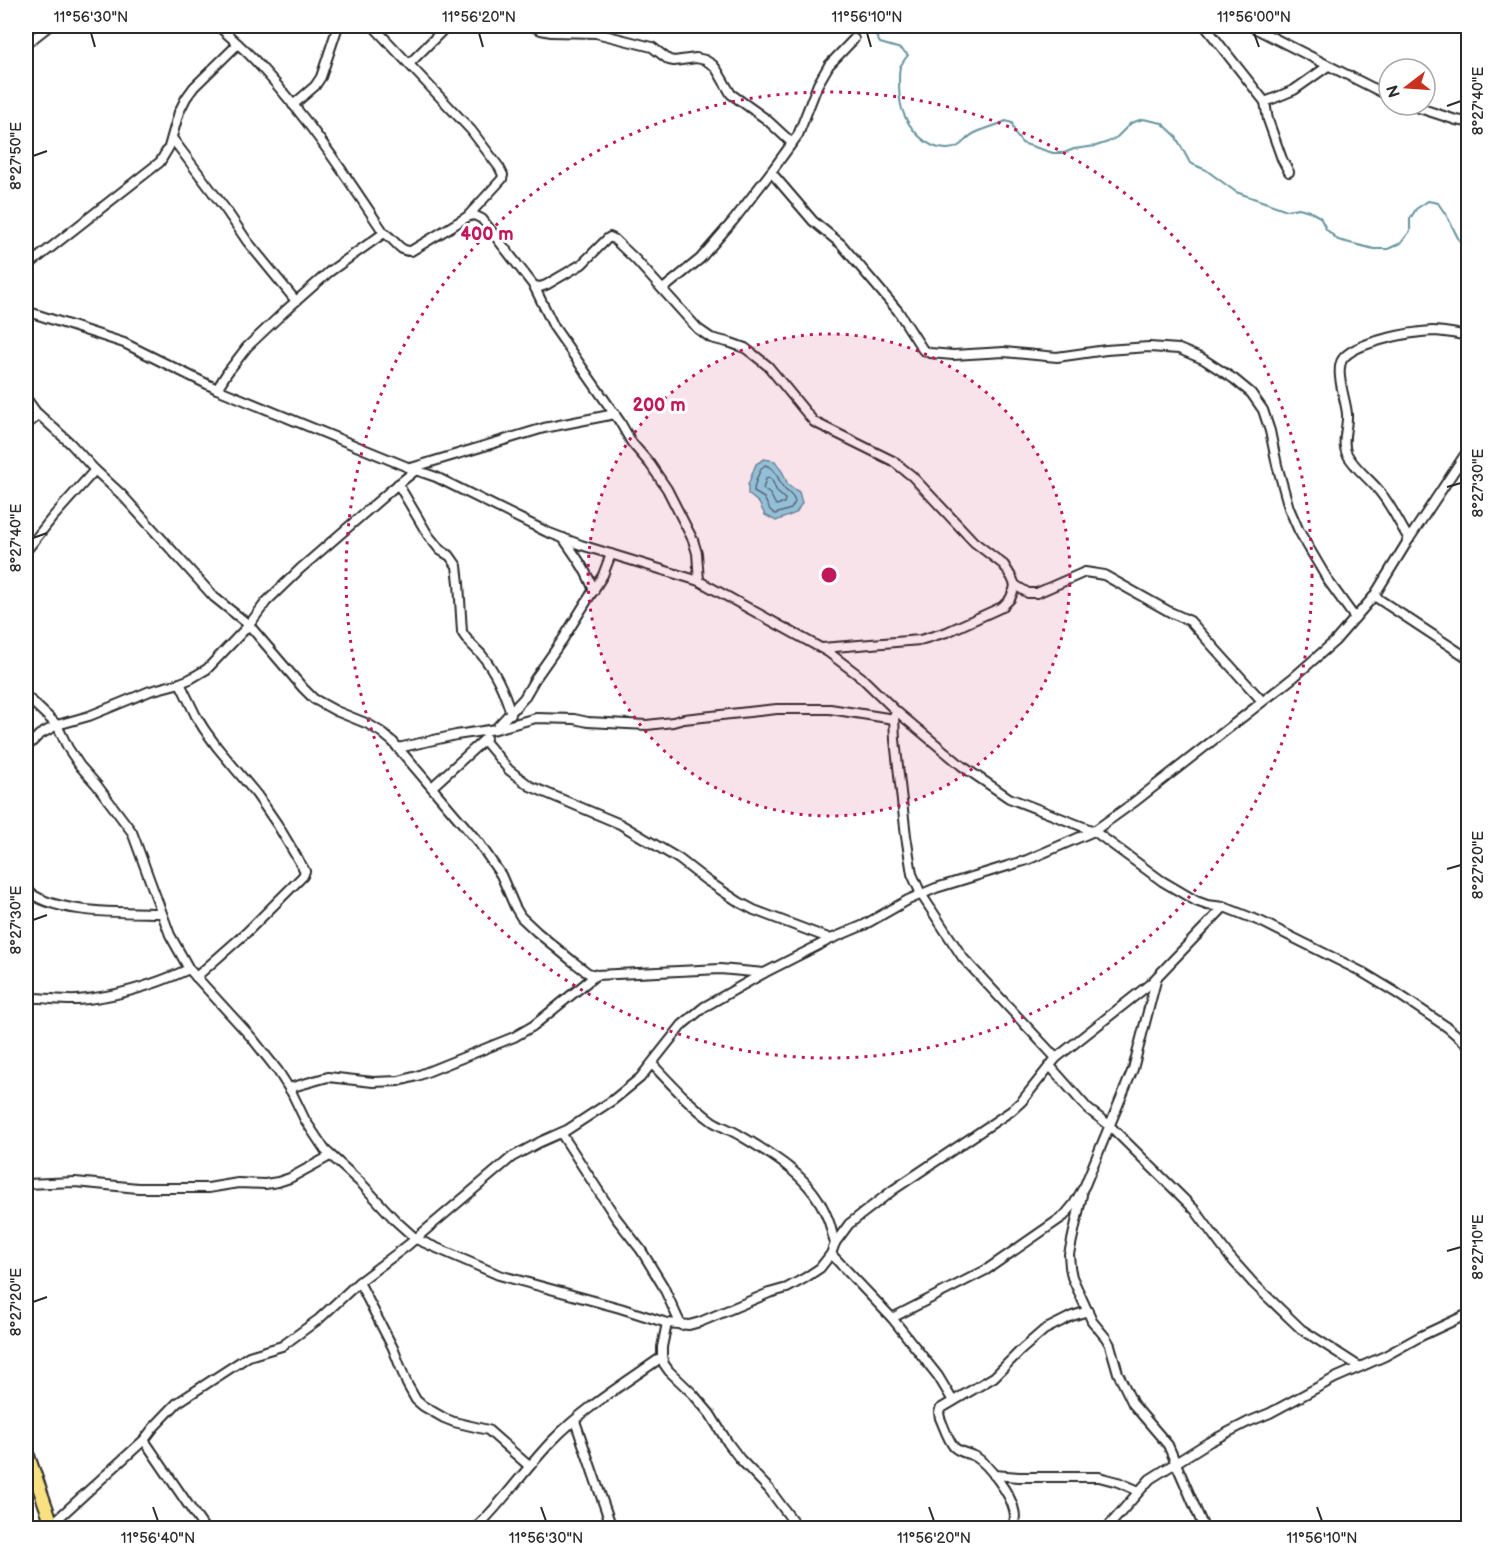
<svg xmlns="http://www.w3.org/2000/svg" width="1494" height="1554" viewBox="0 0 1494 1554" font-family="'Balsamiq Sans',sans-serif">
  <rect width="100%" height="100%" fill="#fff"/>
  <filter id="ink" filterUnits="userSpaceOnUse"><feTurbulence type="fractalNoise" baseFrequency=".0167" numOctaves="2"/><feDisplacementMap in="SourceGraphic" scale="12" xChannelSelector="R" yChannelSelector="G"/><feConvolveMatrix kernelMatrix="1 2 1 2 8 2 1 2 1" color-interpolation-filters="sRGB"/></filter>
  <g filter="url(#ink)">
    <polygon fill="#8bd8ea" stroke="#65939e" stroke-width="1.5" points="764,459 775,461 783,473 788,485 799,492 802,503 796,513 776,521 765,515 759,503 748,494 748,485 756,464"/>
    <g fill="none" stroke-linecap="round" stroke-linejoin="round">
      <g stroke="#517077" stroke-width="1.5">
        <path d="M765 465C777 468 777 479 783 487 788 494 793 494 795 502L791 509 775 514 770 510 764 498 754 492C754 485 759 469 765 465Z"/>
        <polygon points="768,477 772,480 777,492 785,499 784,503 776,505 770,494 763,489 766,479"/>
      </g>
      <g stroke="#65939e" stroke-width="2">
        <polyline points="769,26 791,32 803,26"/>
        <path d="M870 26 880 43 901 49 908 55C905 59 902 63 900 67 899 71 899 77 899 81 899 90 899 100 902 109 908 128 927 150 948 149 963 148 964 138 975 133 985 128 996 126 1006 121L1012 123 1015 134 1022 143 1053 153H1064L1074 149 1096 146 1108 142 1117 137 1131 123 1143 119 1162 123 1175 135 1190 163 1206 170 1236 192 1287 210 1299 208 1309 211 1320 217 1326 229 1338 240 1374 249H1388L1401 243 1410 231V219L1416 209 1428 201 1438 203 1448 218 1462 246 1468 249"/>
      </g>
      <g stroke="#2b2b2b" stroke-width="12">
        <g id="street">
          <path d="M218 26C233 39 248 52 261 67 308 118 346 176 384 233 395 239 399 252 411 251L467 217 502 179 503 175 499 167 471 130 373 26"/>
          <polyline points="532,26 541,30 551,32 596,33 652,47 669,60 674,61 696,58 705,60 713,65 717,70 731,94 766,119 792,143"/>
          <polyline points="1205,26 1265,102 1268,120 1282,159 1289,172"/>
          <polyline points="1250,26 1389,96"/>
          <polyline points="1463,26 1468,32"/>
          <polyline points="26,44 49,26"/>
          <polyline points="409,64 447,26"/>
          <polyline points="1265,102 1294,90 1328,66"/>
          <polyline points="293,105 315,86 321,77 338,26"/>
          <polyline points="1410,105 1456,120 1468,122"/>
          <polyline points="172,138 226,210 247,241 296,301"/>
          <polyline points="771,172 813,221 841,244 898,311 923,350 930,353 953,355 1004,352 1057,357 1106,350 1149,347 1179,349 1203,359 1234,379 1251,393 1263,410 1270,431 1277,465 1289,508 1299,531 1329,582 1355,618"/>
          <polyline points="467,217 474,215 482,219 534,286 554,327 620,422 632,443 650,464 667,489 693,540 697,553 699,581"/>
          <polyline points="26,267 160,162 169,147 179,112 186,98 194,87 238,44"/>
          <polyline points="534,286 540,287 546,285 582,264 607,239 610,237 614,239 636,260 698,329 711,338 731,343 745,348 753,354 768,366 814,422 893,461 912,476 974,542 1004,565 1012,578 1015,585 1014,590 1010,599 1002,607 947,632 920,640 822,648"/>
          <polyline points="663,289 700,259 733,221 771,172 798,135 818,84 829,65 854,39"/>
          <polyline points="26,311 124,343 217,389 410,468 436,477 547,532 581,545 699,581 828,652 861,677 895,710 962,766 1009,798 1094,831 1162,881 1196,901 1207,905 1224,907 1262,922 1362,972 1395,992 1447,1027 1468,1045"/>
          <polyline points="217,389 227,373 247,347 286,310 329,272 384,233"/>
          <polyline points="26,398 36,412 70,443 95,470 122,495 214,597 249,625 303,688 314,699 336,711 368,724 381,732 393,742 479,843 501,875 515,907 521,917 537,932 571,960 588,973 596,975 720,969 764,973"/>
          <polyline points="26,425 39,415"/>
          <polyline points="411,468 544,428 615,414"/>
          <path d="M398 484 428 535 440 550 450 556 457 566 459 583 462 632C467 641 474 647 481 654 495 671 505 693 511 714"/>
          <path d="M563 538C575 555 587 571 594 591"/>
          <path d="M1409 539C1399 523 1392 507 1380 492 1370 479 1355 469 1347 454 1341 442 1348 427 1347 414 1346 400 1335 373 1342 360 1353 342 1412 332 1432 331 1444 331 1457 334 1468 336"/>
          <polyline points="26,551 52,518 95,470"/>
          <polyline points="1015,585 1028,593 1037,593 1085,572 1104,575 1170,612 1190,621 1262,701"/>
          <polyline points="1374,596 1468,658"/>
          <polyline points="180,683 196,716 204,729 217,747 257,795 277,824 305,871 303,876 247,932 196,977"/>
          <polyline points="26,696 57,725 68,748 80,766 96,784 132,832 170,935 189,969 252,1038 278,1071 292,1093 305,1120 325,1150 362,1184 396,1221 416,1239 499,1275 620,1308 667,1323 689,1325 700,1322 769,1293 787,1288 805,1278 820,1268 831,1254 835,1243 849,1224 893,1190 1011,1111 1022,1101 1056,1058 1150,984 1224,907"/>
          <polyline points="894,716 895,740 906,836 912,874 921,894 963,958 1056,1058"/>
          <polyline points="497,727 524,698 535,679 563,639 603,575 611,554"/>
          <polyline points="484,740 509,770 530,786 620,824 679,859 706,880 739,902 754,910 831,939"/>
          <polyline points="26,748 39,735 57,725 89,716 150,691 180,683 190,679 207,669 249,625 266,602 300,569 391,490 416,470"/>
          <polyline points="398,748 456,735 496,729 536,718 574,719 588,722 647,725 673,722 684,719 777,709 830,709 894,719"/>
          <polyline points="432,787 486,738"/>
          <path d="M26 889C51 915 126 912 161 913"/>
          <path d="M26 998C43 997 60 1001 77 1000 115 997 154 985 189 969"/>
          <path d="M652 1064C671 1084 690 1105 712 1121 721 1127 732 1130 741 1136 775 1156 812 1178 827 1217 831 1225 832 1235 835 1243"/>
          <polyline points="1050,1066 1088,1109 1109,1125 1195,1210 1229,1256 1253,1283 1301,1329 1360,1367"/>
          <polyline points="289,1088 328,1077 373,1082 399,1081 417,1076 514,1037 533,1026 596,975"/>
          <polyline points="561,1133 616,1218 641,1250 663,1286 681,1325"/>
          <polyline points="26,1184 75,1182 138,1188 208,1188 238,1183 265,1184 278,1182 290,1178 330,1156"/>
          <polyline points="1082,1195 1069,1254 1070,1267 1072,1277 1092,1321 1106,1338 1110,1345 1118,1373 1133,1404 1168,1445 1204,1528"/>
          <polyline points="831,1254 892,1318 986,1270 1064,1216 1074,1204 1085,1185 1133,1069 1157,977"/>
          <polyline points="359,1282 393,1348 407,1384 416,1400 423,1406 444,1418 454,1422 488,1430 529,1466"/>
          <polyline points="892,1318 938,1376 953,1401"/>
          <polyline points="667,1323 662,1347 662,1357 664,1364 669,1371 693,1394 710,1414 728,1443 740,1459 769,1489 798,1528"/>
          <polyline points="575,1421 612,1528"/>
          <polyline points="144,1440 204,1528"/>
          <polyline points="994,1475 1019,1477 1099,1477 1118,1482 1139,1491"/>
          <polyline points="52,1524 144,1440 154,1427 177,1403 249,1356 282,1346 319,1319 359,1282 408,1245 512,1157 540,1142 567,1130 613,1100 640,1078 682,1025 704,1007 764,973 831,939 864,925 908,900 936,888 1027,860 1094,831 1133,803 1294,677 1335,641 1374,596 1409,539 1468,450"/>
          <path d="M476 1528C504 1501 525 1469 552 1441 584 1408 625 1383 662 1357"/>
          <path d="M1012 1528C1015 1522 1016 1517 1014 1510 1011 1495 989 1465 976 1457 969 1453 960 1453 954 1447 948 1440 944 1427 940 1418L939 1413 940 1409 994 1377 1021 1350 1044 1330 1072 1316 1088 1311"/>
          <polyline points="1107,1528 1150,1479 1209,1442 1248,1422 1270,1413 1335,1378 1385,1356 1421,1336 1468,1314"/>
        </g>
      </g>
      <g stroke="#2b2b2b" stroke-width="16">
        <polyline id="primary" points="26,1450 52,1524 55,1528"/>
      </g>
      <use href="#street" stroke="#fff" stroke-width="8"/>
      <use href="#primary" stroke="#f9e181" stroke-width="12"/>
    </g>
  </g>
  <path fill="none" stroke="#2b2b2b" stroke-width="2" d="M91 33 95 47M479 33 483 47M867 33 871 47M1254 33 1259 47M1447 106 1461 101M33 156 47 151M1447 487 1461 483M33 538 47 533M1447 869 1461 865M33 920 47 915M1447 1251 1461 1247M33 1302 47 1297M153 1507 158 1521M541 1507 546 1521M929 1507 934 1521M1317 1507 1322 1521"/>
  <circle cx="829" cy="575" r="241" fill="#c2185b" fill-opacity=".12"/>
  <g fill="none" stroke="#c2185b" stroke-width="3" stroke-dasharray="3 6">
    <circle cx="829" cy="575" r="241"/>
    <circle cx="829" cy="575" r="483"/>
  </g>
  <circle cx="829" cy="575" r="9" fill="#c2185b" stroke="#fff" stroke-width="3"/>
  <g font-size="18" text-anchor="middle" font-weight="bold" fill="#c2185b" stroke="#fff" stroke-width="6" stroke-linejoin="round" paint-order="stroke">
    <text x="487" y="240">400 m</text>
    <text x="659" y="411">200 m</text>
  </g>
  <rect width="1494" height="1554" fill="none" stroke="#fff" stroke-width="66"/>
  <g transform="translate(1407 87) rotate(253)"><circle r="28" fill="#ffffff" stroke="#aaaaaa" stroke-width="1.5"/>
  <path d="M0-4.5L10 22L0 15L-10 22Z" fill="#c8321e"/>
  <text y="-9" font-size="16" font-weight="bold" text-anchor="middle" fill="#2b2b2b">N</text>
  </g>
  <rect x="33" y="33" width="1428" height="1488" fill="none" stroke="#2b2b2b" stroke-width="2"/>
  <g font-size="15" text-anchor="middle" fill="#2b2b2b">
    <text x="91" y="22">11°56'30"N</text>
    <text x="479" y="22">11°56'20"N</text>
    <text x="867" y="22">11°56'10"N</text>
    <text x="1254" y="22">11°56'00"N</text>
    <text transform="translate(1478 101) rotate(-90)" y="5">8°27'40"E</text>
    <text transform="translate(16 156) rotate(-90)" y="5">8°27'50"E</text>
    <text transform="translate(1478 483) rotate(-90)" y="5">8°27'30"E</text>
    <text transform="translate(16 538) rotate(-90)" y="5">8°27'40"E</text>
    <text transform="translate(1478 865) rotate(-90)" y="5">8°27'20"E</text>
    <text transform="translate(16 920) rotate(-90)" y="5">8°27'30"E</text>
    <text transform="translate(1478 1247) rotate(-90)" y="5">8°27'10"E</text>
    <text transform="translate(16 1302) rotate(-90)" y="5">8°27'20"E</text>
    <text x="158" y="1543">11°56'40"N</text>
    <text x="546" y="1543">11°56'30"N</text>
    <text x="934" y="1543">11°56'20"N</text>
    <text x="1322" y="1543">11°56'10"N</text>
  </g>
</svg>
